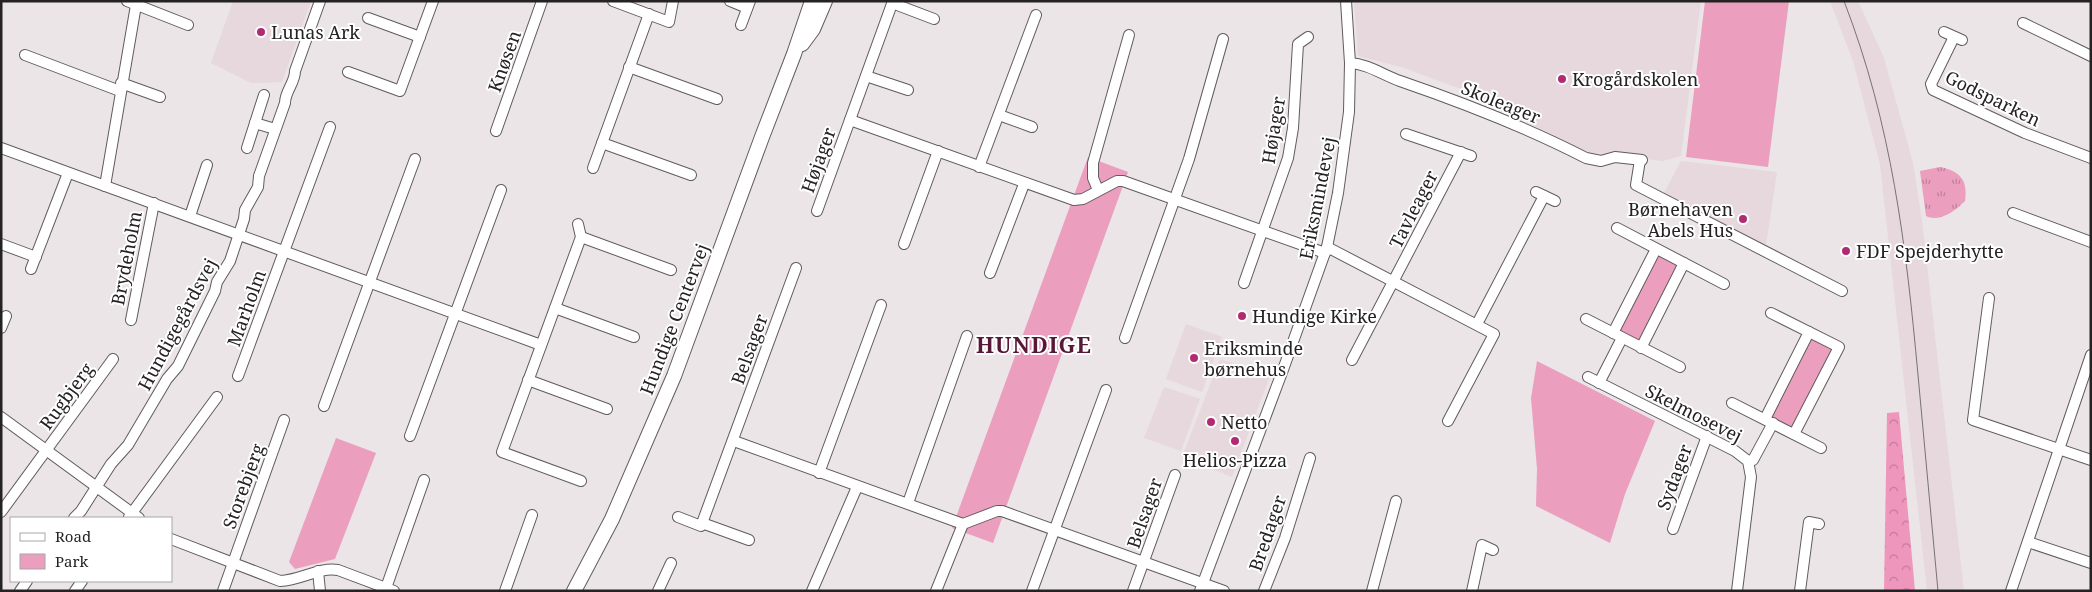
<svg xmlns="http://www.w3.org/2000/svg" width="2092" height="592" viewBox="0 0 2092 592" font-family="'Noto Serif',serif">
  <defs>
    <pattern id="grass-tufts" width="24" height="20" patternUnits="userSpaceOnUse" patternTransform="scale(1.25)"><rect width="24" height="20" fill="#eb9ebe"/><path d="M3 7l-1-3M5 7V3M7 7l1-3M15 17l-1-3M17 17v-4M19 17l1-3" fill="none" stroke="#be809a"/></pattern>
    <pattern id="forest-crowns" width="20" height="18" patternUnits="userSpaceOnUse" patternTransform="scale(1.25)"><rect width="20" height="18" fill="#ef96bc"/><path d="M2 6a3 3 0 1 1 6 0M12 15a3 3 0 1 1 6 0" fill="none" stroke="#c17a98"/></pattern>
  </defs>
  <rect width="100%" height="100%" fill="#ebe5e7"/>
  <g fill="#e6d8dd">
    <polygon points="233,1 311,1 282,82 251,83 211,63"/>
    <polygon points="1354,1 1701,1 1681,156 1663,161 1586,152 1464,90 1401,67 1358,56"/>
    <polygon points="1830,1 1858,1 1884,58 1913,163 1922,221 1964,591 1927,591 1880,164 1853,61"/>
    <polygon points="1681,161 1777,172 1766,245 1664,193"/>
    <polygon points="1186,324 1222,337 1202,392 1166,379"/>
    <polygon points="1220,359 1270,376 1232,477 1182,457"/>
    <polygon points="1164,387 1200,399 1181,451 1144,438"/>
  </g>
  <path fill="url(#grass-tufts)" d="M1940 167C1960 171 1968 180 1965 201 1956 210 1940 223 1926 216L1920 171Z"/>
  <polygon fill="url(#forest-crowns)" points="1899,412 1915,591 1884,591 1887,413"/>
  <g fill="#eb9ebe">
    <polygon points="1705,1 1789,1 1768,167 1686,157"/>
    <polygon points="1088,157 1128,172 993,543 952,528"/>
    <polygon points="1662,255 1675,262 1678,267 1641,339 1637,340 1621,333 1619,328 1656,256"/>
    <polygon points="1809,338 1813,338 1832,347 1832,352 1792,428 1771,419 1771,417"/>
    <polygon points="1537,361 1655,421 1625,494 1610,543 1536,506 1537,469 1531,398"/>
    <polygon points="336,438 376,453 335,559 295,569 289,562"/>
  </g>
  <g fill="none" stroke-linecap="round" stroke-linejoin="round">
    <g stroke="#615b5d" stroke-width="12">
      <g id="street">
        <polyline points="127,1 188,25"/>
        <polyline points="613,1 669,22 673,1"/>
        <polyline points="730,1 747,8"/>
        <polyline points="892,3 934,19"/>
        <polyline points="368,18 420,37"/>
        <polyline points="2023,23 2091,56"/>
        <polyline points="741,25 750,1"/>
        <polyline points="1944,32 1962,40"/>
        <polyline points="1954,37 1931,84 1933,90 2025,133 2091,158"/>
        <polyline points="25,55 120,91"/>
        <path d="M1350 63C1368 64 1383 75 1400 81 1464 103 1526 127 1586 158L1601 161 1615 157 1642 160"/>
        <polyline points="629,67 717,99"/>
        <polyline points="348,72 400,91 433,1"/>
        <polyline points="866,76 908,90"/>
        <polyline points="121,83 160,97"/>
        <polyline points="999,115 1032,127"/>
        <polyline points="850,120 1074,200 1083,199 1117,181 1123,181 1325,253"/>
        <polyline points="255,123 275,129"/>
        <polyline points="496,131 542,1"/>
        <polyline points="1406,134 1471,156"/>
        <polyline points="602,143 691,175"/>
        <polyline points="1,148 541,345"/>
        <polyline points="247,148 264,95"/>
        <polyline points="1640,160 1636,185 1842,291"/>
        <polyline points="979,167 1036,15"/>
        <polyline points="593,168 649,14"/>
        <polyline points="105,186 136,5"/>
        <polyline points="1098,190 1093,178 1093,163 1129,35"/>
        <polyline points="1536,192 1555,201"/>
        <polyline points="817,211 893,1"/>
        <polyline points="2013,213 2091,242"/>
        <polyline points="190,216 207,165"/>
        <polyline points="578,224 581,237"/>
        <polyline points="1617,228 1724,284"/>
        <polyline points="1,244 36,257"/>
        <polyline points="904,244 938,151"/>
        <polyline points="1327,247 1494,334 1448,421"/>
        <polyline points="31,269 68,173"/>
        <polyline points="990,273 1024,184"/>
        <polyline points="1244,283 1288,158 1293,128 1298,44 1308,37"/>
        <polyline points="1989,298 1973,420 2091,460"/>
        <polyline points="555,308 634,337"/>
        <polyline points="1771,313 1839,347 1794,434"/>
        <polyline points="1586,319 1680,367"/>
        <polyline points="131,320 154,203"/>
        <polyline points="1477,324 1544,196"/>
        <polyline points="1,328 6,316"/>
        <polyline points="1613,333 1656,249"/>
        <polyline points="1125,338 1189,159 1223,39"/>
        <polyline points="1641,348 1684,263"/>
        <polyline points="1352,360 1461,152"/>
        <polyline points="238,376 330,127"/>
        <polyline points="1588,377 1735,451 1748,461 1751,477 1737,591"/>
        <polyline points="528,380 607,409"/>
        <polyline points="1599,383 1622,338"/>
        <polyline points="1732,403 1821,448"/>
        <polyline points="324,406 415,159"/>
        <polyline points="1,417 139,518"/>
        <polyline points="1765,419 1809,332"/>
        <polyline points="410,436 501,190"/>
        <polyline points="734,441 963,524 997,511 1002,511 1224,591"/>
        <polyline points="1748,461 1753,460 1773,423"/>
        <polyline points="819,473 881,305"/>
        <polyline points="581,481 502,452 581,237 671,270"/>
        <polyline points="908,503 967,336"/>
        <polyline points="1,512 113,359"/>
        <polyline points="129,517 217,397"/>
        <polyline points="678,517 701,526 796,268"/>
        <path d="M74 518 81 511 111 464 128 445 167 379 178 366 215 291 217 282 230 261 244 219 245 210 258 187 259 176 285 103C285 91 295 83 295 71L320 1"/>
        <polyline points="702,523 749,540"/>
        <polyline points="1673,529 1707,436"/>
        <path d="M171 539 280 581C302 580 318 567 338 570L394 591"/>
        <polyline points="2028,542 2091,563"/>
        <polyline points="318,571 320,591"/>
        <polyline points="386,588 424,480"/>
        <polyline points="20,591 27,581"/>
        <polyline points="75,591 82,581"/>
        <polyline points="223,591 284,420"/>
        <polyline points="505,591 532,515"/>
        <polyline points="658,591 671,563"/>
        <polyline points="812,591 857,487"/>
        <polyline points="936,591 963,524"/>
        <polyline points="1032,591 1106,390"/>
        <polyline points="1133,591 1175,475"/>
        <polyline points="1200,591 1284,367 1327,247 1338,193 1349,112 1350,63 1346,1"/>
        <polyline points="1264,591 1285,538 1310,458"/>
        <polyline points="1372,591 1396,501"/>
        <polyline points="1472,591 1482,545 1493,550"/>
        <polyline points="1800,591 1809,522 1819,524"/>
        <polyline points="2011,591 2091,355"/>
      </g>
    </g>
    <g stroke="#615b5d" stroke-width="16">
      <g id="secondary">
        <polyline points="802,44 813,29 825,1"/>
        <polyline points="574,591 612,519 674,376 762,137 794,54 812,1"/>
      </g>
    </g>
    <use href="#street" stroke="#fff" stroke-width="10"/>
    <use href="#secondary" stroke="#fff" stroke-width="14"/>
    <path stroke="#767374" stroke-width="1" d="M1844 1C1892 125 1906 245 1918 375 1925 447 1931 519 1938 591"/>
  </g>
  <g fill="#b02b71" stroke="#fff" stroke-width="2">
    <circle cx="261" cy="32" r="5"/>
    <circle cx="1562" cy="79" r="5"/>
    <circle cx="1743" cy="219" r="5"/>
    <circle cx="1846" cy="251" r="5"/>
    <circle cx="1242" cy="316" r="5"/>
    <circle cx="1194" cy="358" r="5"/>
    <circle cx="1211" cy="422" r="5"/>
    <circle cx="1235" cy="441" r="5"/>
  </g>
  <g text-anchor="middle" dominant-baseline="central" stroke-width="4" stroke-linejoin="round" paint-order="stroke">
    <g font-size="18" fill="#242223" stroke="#fff" text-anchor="start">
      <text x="271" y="32">Lunas Ark</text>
      <text x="1572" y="79">Krogårdskolen</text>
      <text x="1733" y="209" text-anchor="end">Børnehaven<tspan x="1733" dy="21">Abels Hus</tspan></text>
      <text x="1856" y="251">FDF Spejderhytte</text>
      <text x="1252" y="316">Hundige Kirke</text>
      <text x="1204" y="348">Eriksminde<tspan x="1204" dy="21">børnehus</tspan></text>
      <text x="1221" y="422">Netto</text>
      <text x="1235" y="460" text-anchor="middle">Helios-Pizza</text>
    </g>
    <g font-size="18" fill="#242223" stroke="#fff">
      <text transform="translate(504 61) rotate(-70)">Knøsen</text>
      <text transform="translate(1993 98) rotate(26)">Godsparken</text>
      <text transform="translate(1501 102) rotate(22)">Skoleager</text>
      <text transform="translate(1273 130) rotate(-81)">Højager</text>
      <text transform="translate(818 160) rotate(-70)">Højager</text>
      <text transform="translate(1317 198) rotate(-79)">Eriksmindevej</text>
      <text transform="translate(1413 209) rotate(-63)">Tavleager</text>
      <text transform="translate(126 258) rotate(-79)">Brydeholm</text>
      <text transform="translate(246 308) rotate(-70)">Marholm</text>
      <text transform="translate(674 319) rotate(-69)">Hundige Centervej</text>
      <text transform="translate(177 324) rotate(-62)">Hundigegårdsvej</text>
      <text transform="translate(749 349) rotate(-70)">Belsager</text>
      <text transform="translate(66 396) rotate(-54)">Rugbjerg</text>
      <text transform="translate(1694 413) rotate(27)">Skelmosevej</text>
      <text transform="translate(1674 477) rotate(-70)">Sydager</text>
      <text transform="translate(243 486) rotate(-70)">Storebjerg</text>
      <text transform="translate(1144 513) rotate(-71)">Belsager</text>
      <text transform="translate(1267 533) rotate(-71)">Bredager</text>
    </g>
    <g font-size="22" font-weight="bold" letter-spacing="1" fill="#571838" stroke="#fff">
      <text x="1034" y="344">HUNDIGE</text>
    </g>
  </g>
  <rect width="2092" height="592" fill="none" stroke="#242223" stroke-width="5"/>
  <rect x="10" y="517" width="162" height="65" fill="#ffffff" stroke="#a7a7a7"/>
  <rect x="20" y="533" width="25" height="8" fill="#ffffff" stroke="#a7a7a7"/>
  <text x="55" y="542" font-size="15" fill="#242223">Road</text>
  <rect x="20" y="554" width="25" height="15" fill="#eb9ebe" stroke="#a7a7a7"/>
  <text x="55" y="567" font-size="15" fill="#242223">Park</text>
</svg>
